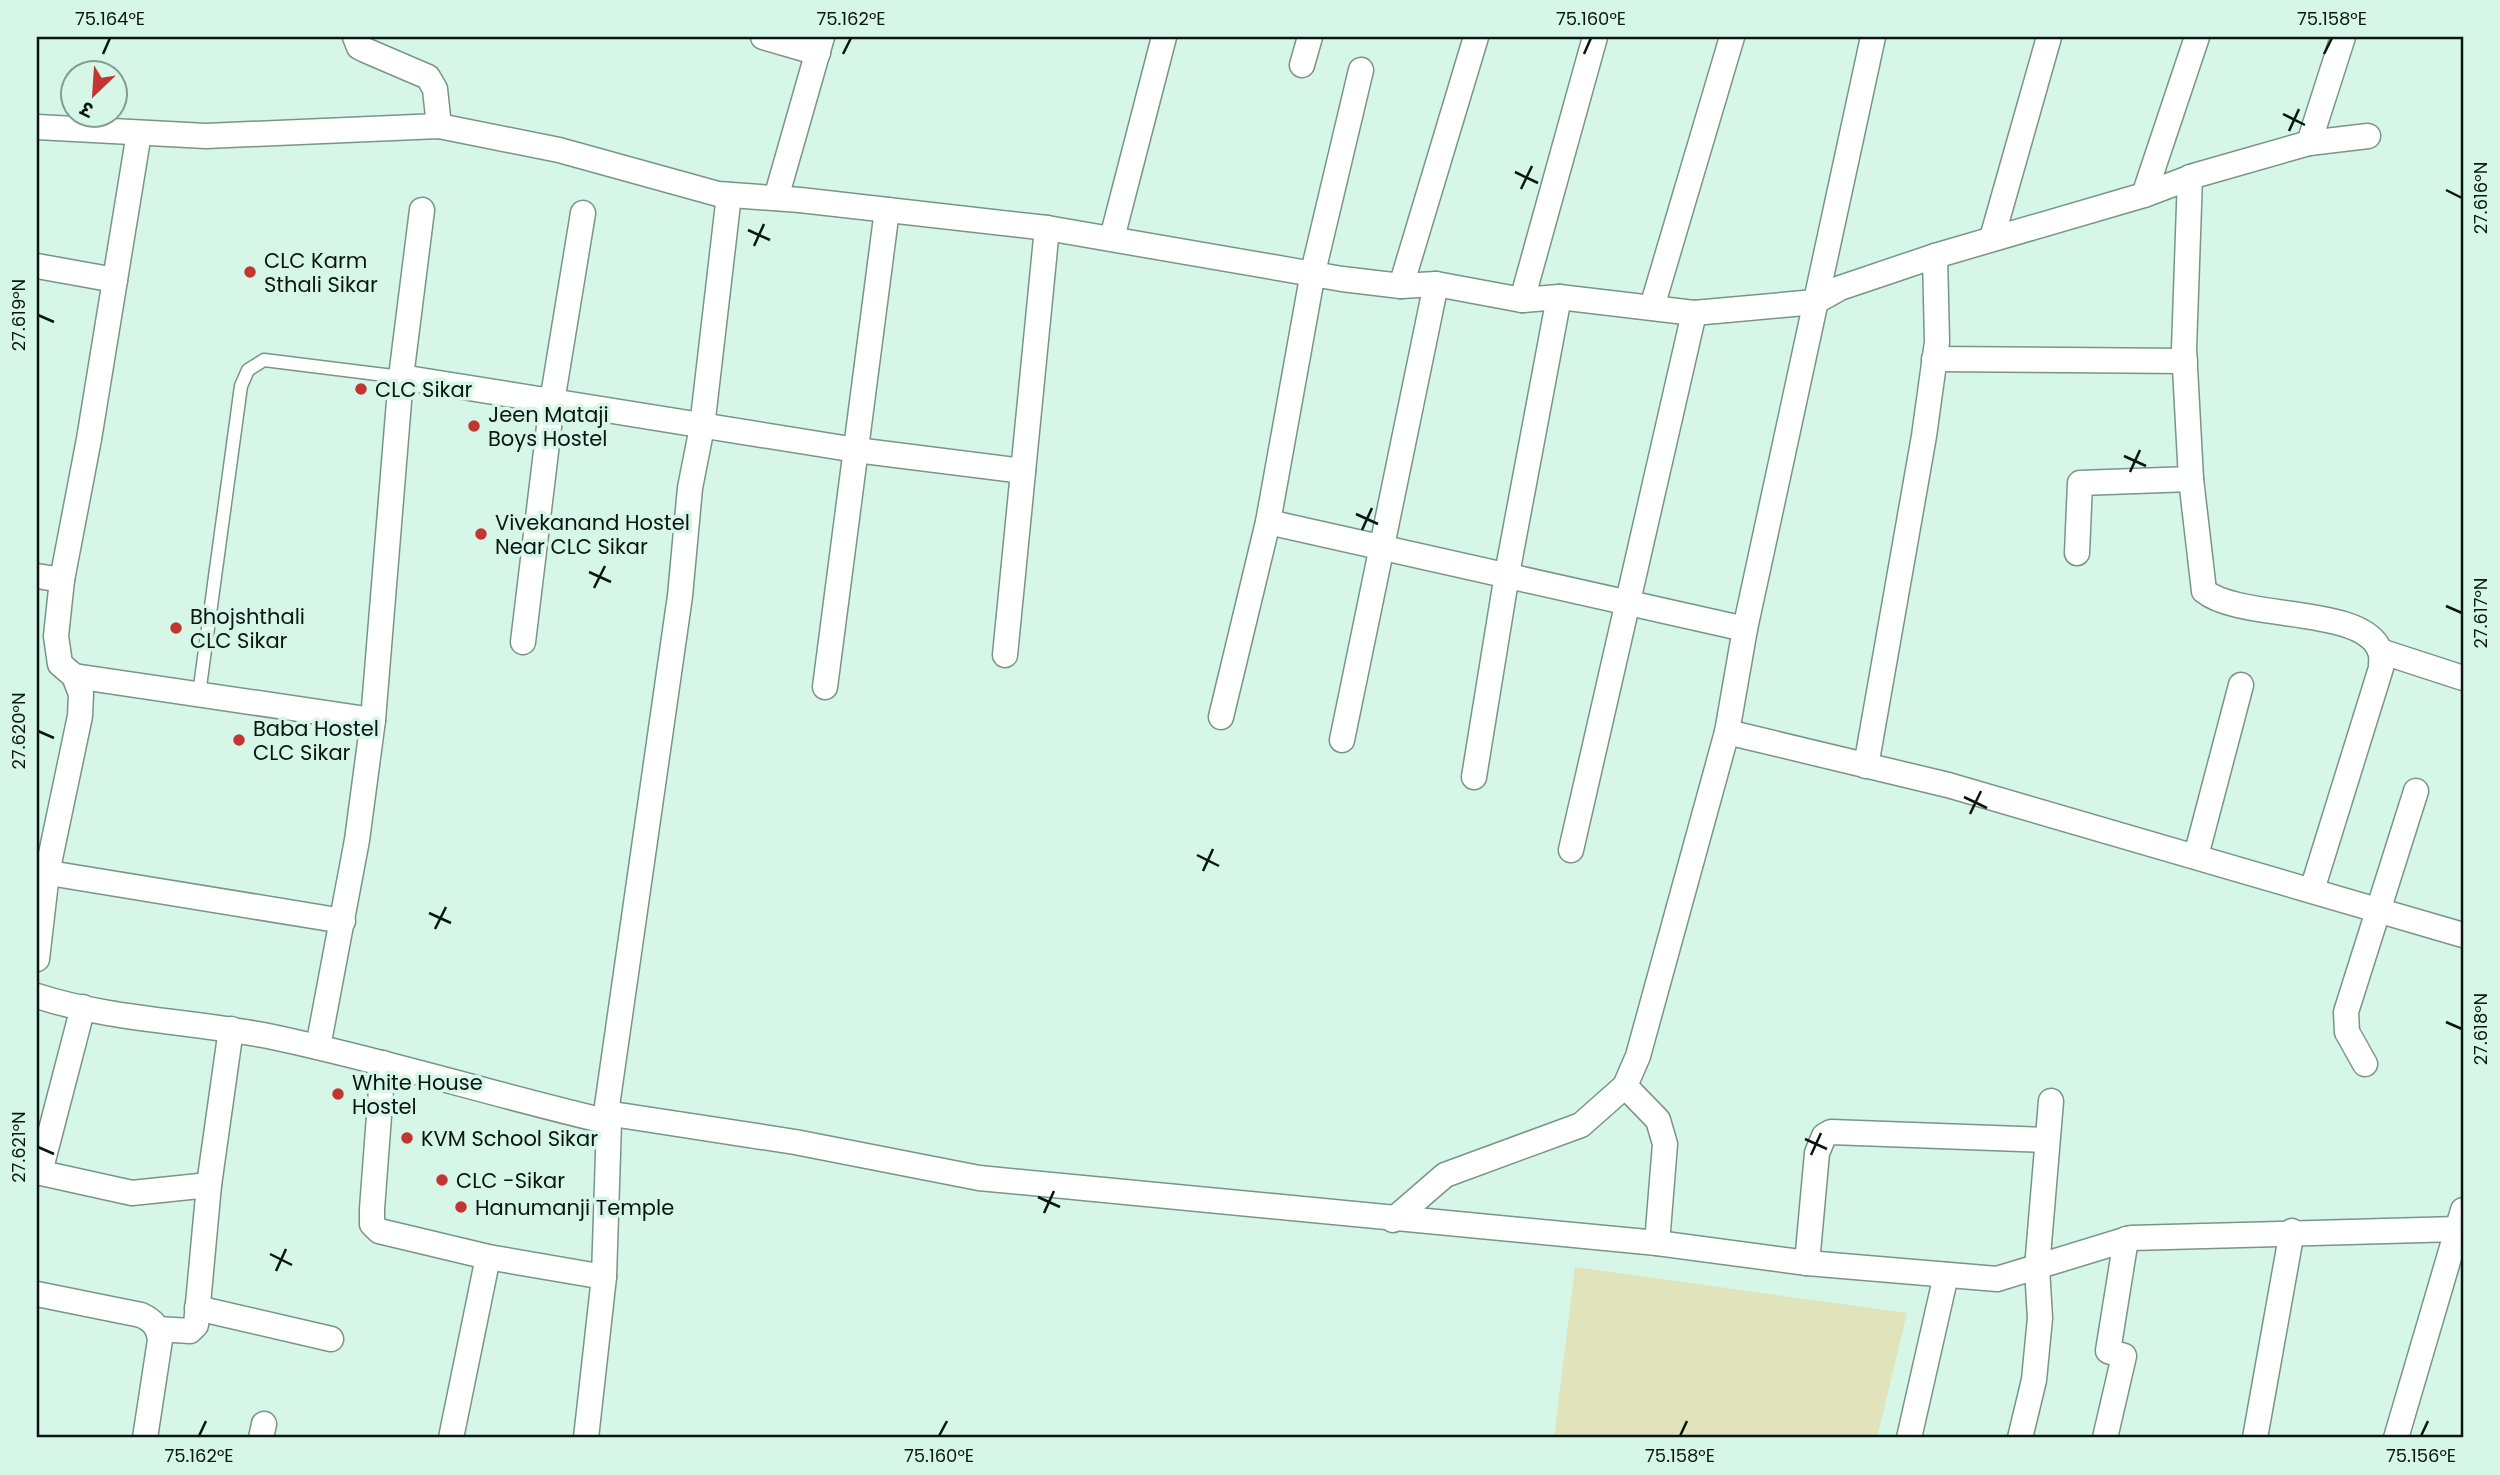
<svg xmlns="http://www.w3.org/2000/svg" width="2500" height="1475" viewBox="0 0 2500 1475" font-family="Poppins,'Noto Sans Devanagari',sans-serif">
  <rect width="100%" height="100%" fill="#d6f6e7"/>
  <polygon fill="#e1e3ba" points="1575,1267 1907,1313 1877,1438 1554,1438"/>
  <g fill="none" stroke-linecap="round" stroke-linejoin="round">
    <g stroke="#789587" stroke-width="15">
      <polyline id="lane" points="199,694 241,386 248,370 264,360 401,377"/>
    </g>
    <g stroke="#789587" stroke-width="27">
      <g id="street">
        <polyline points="355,37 359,47 365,50 428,77 435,89 439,126"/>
        <polyline points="763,37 818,53"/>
        <polyline points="1873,37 1745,629 1727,732 1948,785 2463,935"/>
        <polyline points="1302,65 1310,37"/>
        <polyline points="37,127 206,136 439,126 559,150 718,194 800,200 1047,228 1342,279 1401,286 1436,284 1522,300 1559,297 1694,313 1815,302 1840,288 1935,256 2144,195 2197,175 2309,143 2368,136"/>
        <polyline points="2309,143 2343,37"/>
        <polyline points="2144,195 2197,37"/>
        <polyline points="776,198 822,37"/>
        <polyline points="1112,238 1164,37"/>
        <polyline points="1992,238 2049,37"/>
        <polyline points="37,266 115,280"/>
        <polyline points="1401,286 1476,37"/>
        <polyline points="1522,300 1595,37"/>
        <polyline points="1652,307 1732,37"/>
        <polyline points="1934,359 2185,361"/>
        <polyline points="401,377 856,450 1023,471"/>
        <path d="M2191 479 2204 591C2241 621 2364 605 2380 651 2382 655 2381 663 2381 668L2312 890"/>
        <polyline points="1268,522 1745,629"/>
        <polyline points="2077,553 2080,483 2191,479 2184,349 2190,177"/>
        <polyline points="37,576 62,580"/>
        <polyline points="523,642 552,402 583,213"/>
        <polyline points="2380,651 2463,678"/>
        <polyline points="1005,655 1047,228"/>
        <polyline points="74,676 373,720"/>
        <polyline points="825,687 887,210"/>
        <polyline points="1221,717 1268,522 1313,272 1361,70"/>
        <polyline points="1342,740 1436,284"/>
        <polyline points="1866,766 1924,436 1937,342 1935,256"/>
        <polyline points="1474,777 1507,574 1559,297"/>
        <polyline points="1571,850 1694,313"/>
        <polyline points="2196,856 2241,685"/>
        <polyline points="37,871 343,921"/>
        <polyline points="37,959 47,873 80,716 81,694 74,676 60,664 56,636 62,580 89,439 139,133"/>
        <path d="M37 996C111 1020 191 1021 268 1036 383 1060 494 1095 609 1122"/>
        <polyline points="318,1047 357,840 373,720 401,377 422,210"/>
        <polyline points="383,1063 372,1209 372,1224 379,1231 488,1257 604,1277"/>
        <polyline points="2365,1064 2347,1032 2346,1012 2416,791"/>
        <polyline points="1625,1086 1658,1120 1665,1144 1657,1243"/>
        <polyline points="606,1113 795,1142 979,1178 1657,1243 1807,1263 1997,1279 2131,1238 2458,1229"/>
        <polyline points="37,1172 132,1193 209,1185"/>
        <polyline points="40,1172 83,1007"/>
        <polyline points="1393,1220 1445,1175 1581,1125 1625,1086 1638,1056 1727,732"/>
        <polyline points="1807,1263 1817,1153 1824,1136 1831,1132 2046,1140"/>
        <path d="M37 1294 141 1315C154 1321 158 1327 160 1340L145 1438"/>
        <polyline points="197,1308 331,1339"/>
        <polyline points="158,1329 190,1331 196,1325 209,1185 231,1029"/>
        <polyline points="261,1438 264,1424"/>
        <polyline points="451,1438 488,1257"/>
        <polyline points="586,1438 604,1277 609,1122 606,1113 680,596 690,488 702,427 729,195"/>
        <polyline points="1909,1438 1946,1275"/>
        <polyline points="2020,1438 2034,1380 2040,1318 2037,1268 2051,1101"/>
        <polyline points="2105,1438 2124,1356 2108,1351 2126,1239"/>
        <polyline points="2255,1438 2292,1231"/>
        <polyline points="2396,1438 2463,1210"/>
      </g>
    </g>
    <use href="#lane" stroke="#fff" stroke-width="12"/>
    <use href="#street" stroke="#fff" stroke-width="24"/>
  </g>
  <path fill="none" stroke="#0a1611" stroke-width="2.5" d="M103 54 110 38M843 54 851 38M1584 54 1591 38M2324 54 2332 38M2283 114 2305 125M2289 131 2299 109M1515 172 1538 183M1521 189 1532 166M2446 190 2462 198M748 230 770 240M754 246 764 224M38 315 54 322M2124 456 2146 466M2130 472 2140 450M1356 514 1378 524M1362 530 1372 508M589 572 611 582M594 588 605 566M2446 606 2462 613M38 731 54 738M1964 797 1987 808M1970 814 1981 791M1197 855 1219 866M1203 871 1213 849M429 913 451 923M435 929 446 907M2446 1022 2462 1029M1805 1139 1827 1149M38 1147 54 1154M1811 1155 1821 1133M1038 1197 1060 1207M1044 1213 1054 1191M270 1254 292 1265M276 1271 286 1249M199 1436 206 1421M939 1436 947 1421M1680 1436 1687 1421M2421 1436 2428 1421"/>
  <g fill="#c33531" stroke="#d6f6e7" stroke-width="2.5">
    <circle cx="250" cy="272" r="7"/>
    <circle cx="361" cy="389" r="7"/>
    <circle cx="474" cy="426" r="7"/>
    <circle cx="481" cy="534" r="7"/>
    <circle cx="176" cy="628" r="7"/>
    <circle cx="239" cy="740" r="7"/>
    <circle cx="338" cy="1094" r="7"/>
    <circle cx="407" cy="1138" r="7"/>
    <circle cx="442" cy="1180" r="7"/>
    <circle cx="461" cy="1207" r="7"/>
  </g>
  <g text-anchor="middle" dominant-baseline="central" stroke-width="7" stroke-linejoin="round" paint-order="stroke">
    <g font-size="21" fill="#0a1611" stroke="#d6f6e7" text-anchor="start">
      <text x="264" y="260">CLC Karm<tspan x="264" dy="24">Sthali Sikar</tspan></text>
      <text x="375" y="389">CLC Sikar</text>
      <text x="488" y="414">Jeen Mataji<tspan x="488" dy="24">Boys Hostel</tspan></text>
      <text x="495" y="522">Vivekanand Hostel<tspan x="495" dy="24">Near CLC Sikar</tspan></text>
      <text x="190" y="616">Bhojshthali<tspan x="190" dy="24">CLC Sikar</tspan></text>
      <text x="253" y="728">Baba Hostel<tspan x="253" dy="24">CLC Sikar</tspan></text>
      <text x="352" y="1082">White House<tspan x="352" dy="24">Hostel</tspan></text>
      <text x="421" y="1138">KVM School Sikar</text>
      <text x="456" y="1180">CLC -Sikar</text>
      <text x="475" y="1207">Hanumanji Temple</text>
    </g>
  </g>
  <rect width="2500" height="1475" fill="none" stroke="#d6f6e7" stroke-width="77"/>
  <g transform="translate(94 94) rotate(205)"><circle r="33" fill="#d6f6e7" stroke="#849c91" stroke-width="2"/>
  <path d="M0-5L12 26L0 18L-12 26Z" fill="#c33531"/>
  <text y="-10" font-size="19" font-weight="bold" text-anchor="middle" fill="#0a1611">उ</text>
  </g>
  <rect x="38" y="38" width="2424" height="1398" fill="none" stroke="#0a1611" stroke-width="2.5"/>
  <g font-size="18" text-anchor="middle" fill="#0a1611">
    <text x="110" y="25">75.164°E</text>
    <text x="851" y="25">75.162°E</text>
    <text x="1591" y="25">75.160°E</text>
    <text x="2332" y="25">75.158°E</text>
    <text transform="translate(2481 198) rotate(-90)" y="6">27.616°N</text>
    <text transform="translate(19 315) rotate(-90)" y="6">27.619°N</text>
    <text transform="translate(2481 613) rotate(-90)" y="6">27.617°N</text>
    <text transform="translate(19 731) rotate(-90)" y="6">27.620°N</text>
    <text transform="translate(2481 1029) rotate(-90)" y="6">27.618°N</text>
    <text transform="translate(19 1147) rotate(-90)" y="6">27.621°N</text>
    <text x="199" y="1462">75.162°E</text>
    <text x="939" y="1462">75.160°E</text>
    <text x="1680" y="1462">75.158°E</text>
    <text x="2421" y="1462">75.156°E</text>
  </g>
</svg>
